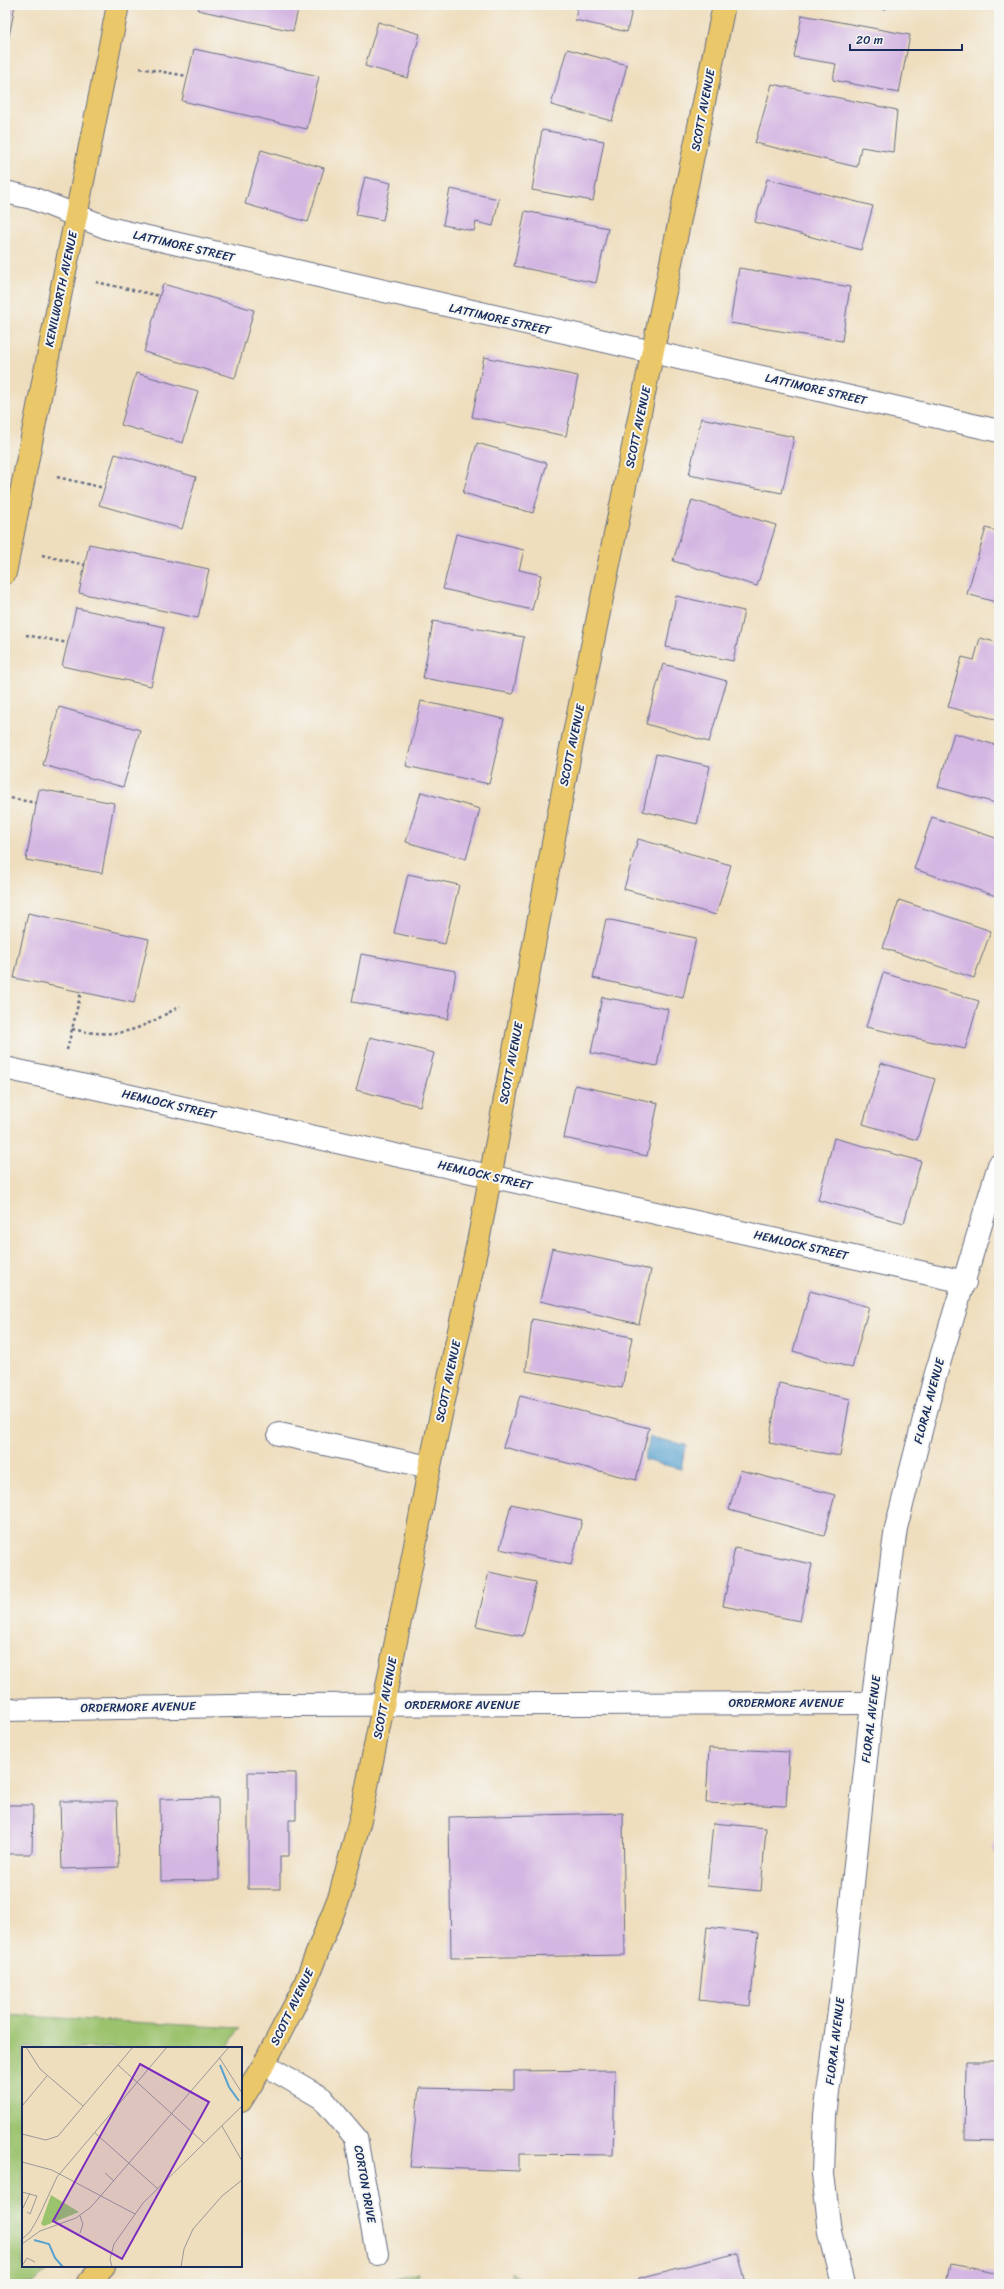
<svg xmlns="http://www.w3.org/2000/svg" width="1004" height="2289" viewBox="0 0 1004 2289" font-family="Sriracha,sans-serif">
  <rect width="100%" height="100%" fill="#f6f6f2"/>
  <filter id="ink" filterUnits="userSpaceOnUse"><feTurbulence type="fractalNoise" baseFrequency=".025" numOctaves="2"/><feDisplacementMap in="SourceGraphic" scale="8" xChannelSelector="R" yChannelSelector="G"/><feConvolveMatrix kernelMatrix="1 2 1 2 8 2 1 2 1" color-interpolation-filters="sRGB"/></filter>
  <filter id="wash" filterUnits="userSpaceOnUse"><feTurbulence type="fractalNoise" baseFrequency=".012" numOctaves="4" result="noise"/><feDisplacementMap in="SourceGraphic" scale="16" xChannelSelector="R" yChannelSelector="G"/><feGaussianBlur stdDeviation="0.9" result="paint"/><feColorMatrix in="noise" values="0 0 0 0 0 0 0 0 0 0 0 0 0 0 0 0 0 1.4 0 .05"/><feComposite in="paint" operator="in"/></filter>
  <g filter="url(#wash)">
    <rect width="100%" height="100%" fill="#efdebe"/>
    <g fill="#9bc26d" stroke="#5b7866">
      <polygon points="5,2015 239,2028 227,2048 23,2048 23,2266 51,2266 34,2284 5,2284"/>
      <polygon points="511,2272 526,2284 510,2284"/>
      <polygon points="418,2273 417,2284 395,2284 394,2279"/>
    </g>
    <polygon fill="#59a2d0" stroke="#3a6897" points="650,1437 686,1445 681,1469 644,1460"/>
    <g id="blocks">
      <g fill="#d4b6e2">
        <polygon points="5,5 15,5 8,42 5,42"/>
        <polygon points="199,5 299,5 293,31 198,10"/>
        <polygon points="578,5 633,5 627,32 575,20"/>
        <polygon points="870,5 886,5 885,10"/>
        <polygon points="802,15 910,35 899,93 833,80 836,64 794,57"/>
        <polygon points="378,22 420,34 408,78 365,66"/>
        <polygon points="194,49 319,76 307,129 182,101"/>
        <polygon points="567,49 627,65 612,121 551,105"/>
        <polygon points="772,84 897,110 893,152 861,147 857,167 755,143"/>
        <polygon points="542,130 604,141 593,201 532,190"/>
        <polygon points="261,150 324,168 308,222 245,204"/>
        <polygon points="365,177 391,183 383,220 356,215"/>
        <polygon points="767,179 873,206 861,250 755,222"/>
        <polygon points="450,189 499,199 493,226 476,222 474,231 443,225"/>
        <polygon points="525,211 608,228 596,283 514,266"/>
        <polygon points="739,268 850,287 842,341 730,323"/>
        <polygon points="163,284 254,310 235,378 144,352"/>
        <polygon points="484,357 578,376 566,436 472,417"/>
        <polygon points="136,373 198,391 183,443 121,425"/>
        <polygon points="701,418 794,437 782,493 689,475"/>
        <polygon points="477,443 547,463 533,513 463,493"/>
        <polygon points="115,454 196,477 182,529 99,505"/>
        <polygon points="692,500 776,525 757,586 673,561"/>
        <polygon points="986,528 999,532 999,603 967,594"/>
        <polygon points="456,534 524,550 519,570 541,575 532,610 443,589"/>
        <polygon points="89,544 209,569 198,618 79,593"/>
        <polygon points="676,596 744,611 733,661 666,647"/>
        <polygon points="76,608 164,627 151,686 62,666"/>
        <polygon points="433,621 524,637 513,694 423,678"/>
        <polygon points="980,638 999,643 999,720 948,707 962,657 974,660"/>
        <polygon points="663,664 727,681 709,742 646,724"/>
        <polygon points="421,701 504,719 489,784 406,766"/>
        <polygon points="59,707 140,730 123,787 43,765"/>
        <polygon points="954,733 999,746 999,804 938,787"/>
        <polygon points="656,754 710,766 697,824 643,811"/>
        <polygon points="39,789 114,803 102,873 26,860"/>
        <polygon points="421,792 480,809 466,859 406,842"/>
        <polygon points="932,817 999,839 999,897 914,869"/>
        <polygon points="638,839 731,865 716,915 624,889"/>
        <polygon points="408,874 459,885 445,944 394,933"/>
        <polygon points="899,900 991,931 974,978 883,948"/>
        <polygon points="28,913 149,939 134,1003 14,978"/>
        <polygon points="606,919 696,938 683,998 593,978"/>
        <polygon points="361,954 456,971 448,1019 352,1002"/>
        <polygon points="883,973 979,1001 965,1049 866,1027"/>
        <polygon points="602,997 668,1009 657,1066 591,1053"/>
        <polygon points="370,1037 434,1053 420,1106 356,1090"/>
        <polygon points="881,1063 935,1079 917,1140 863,1124"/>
        <polygon points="575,1085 658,1103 647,1156 564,1138"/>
        <polygon points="834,1138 921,1161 904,1223 818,1200"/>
        <polygon points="552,1248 651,1270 639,1324 540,1301"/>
        <polygon points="810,1291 869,1307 852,1368 793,1351"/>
        <polygon points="532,1319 632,1337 622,1388 526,1371"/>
        <polygon points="779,1383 850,1399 840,1456 769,1443"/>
        <polygon points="520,1396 649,1428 636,1480 503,1447"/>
        <polygon points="740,1470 835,1495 824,1536 729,1510"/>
        <polygon points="511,1504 582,1520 571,1565 500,1549"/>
        <polygon points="735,1548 812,1564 800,1621 723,1606"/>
        <polygon points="489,1572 536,1582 523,1636 476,1626"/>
        <polygon points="709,1748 789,1752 786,1806 706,1803"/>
        <polygon points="248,1772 296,1773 296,1820 289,1820 289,1856 280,1856 280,1889 248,1889"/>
        <polygon points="218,1798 219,1880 161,1881 160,1799"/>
        <polygon points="60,1801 117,1801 119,1867 62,1869"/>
        <polygon points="5,1805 33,1805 32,1854 5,1854"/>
        <polygon points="623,1813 625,1955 451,1958 449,1817"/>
        <polygon points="998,1822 999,1822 999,1852 994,1851"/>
        <polygon points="713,1823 766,1828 761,1891 707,1886"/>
        <polygon points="707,1927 758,1933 750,2006 699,2000"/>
        <polygon points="966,2061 999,2061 999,2141 965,2140"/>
        <polygon points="615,2070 613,2155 519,2154 519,2171 410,2167 419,2088 514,2090 514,2071"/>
        <polygon points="738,2253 746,2284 640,2284 639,2278"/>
        <polygon points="951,2264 999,2274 999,2284 947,2284"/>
      </g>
    </g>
  </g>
  <g filter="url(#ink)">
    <use href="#blocks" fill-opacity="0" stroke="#656c80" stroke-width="1"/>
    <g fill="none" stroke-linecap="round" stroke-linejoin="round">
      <g stroke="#656c80" stroke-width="24">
        <g id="minor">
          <polyline points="5,192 32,198 108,228 999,431"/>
          <polyline points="5,1068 965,1282"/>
          <polyline points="279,1434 429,1467"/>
          <polyline points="5,1710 284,1705 872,1703"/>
          <polyline points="264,2064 322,2098 356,2138 377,2254"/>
          <polyline points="843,2284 830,2232 823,2174 825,2115 842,1988 872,1703 896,1528 934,1380 999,1165"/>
        </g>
      </g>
      <g stroke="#656c80" stroke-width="24">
        <g id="major">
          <polyline points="5,573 118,5"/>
          <polyline points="241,2101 264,2064 302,1991 340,1895 361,1816 413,1556 427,1480 478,1242 570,753 724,5"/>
          <polyline points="87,2284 104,2266"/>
        </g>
      </g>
      <g stroke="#656c80" stroke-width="2.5" stroke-dasharray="3 3" stroke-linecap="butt">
        <polyline points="140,68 187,76"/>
        <polyline points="96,282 160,296"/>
        <polyline points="57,477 104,488"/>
        <polyline points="42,555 85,565"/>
        <polyline points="26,635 68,643"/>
        <polyline points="5,797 36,803"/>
        <path d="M72 1029C120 1040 139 1030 180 1006"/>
        <polyline points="67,1050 81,992"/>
      </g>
      <use href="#minor" stroke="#fff" stroke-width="22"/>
      <use href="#major" stroke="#eac769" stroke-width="22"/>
    </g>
  </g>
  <g text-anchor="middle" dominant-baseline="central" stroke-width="4" stroke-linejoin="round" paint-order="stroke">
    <g font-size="12" fill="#1b2f5e" stroke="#f6f6f2">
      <text transform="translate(703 110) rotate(-79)">SCOTT AVENUE</text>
      <text transform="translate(184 246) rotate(13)">LATTIMORE STREET</text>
      <text transform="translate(61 289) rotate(-78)">KENILWORTH AVENUE</text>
      <text transform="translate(500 319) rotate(13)">LATTIMORE STREET</text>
      <text transform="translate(816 389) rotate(13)">LATTIMORE STREET</text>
      <text transform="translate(638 427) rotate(-78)">SCOTT AVENUE</text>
      <text transform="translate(572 745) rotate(-78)">SCOTT AVENUE</text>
      <text transform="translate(511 1063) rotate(-79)">SCOTT AVENUE</text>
      <text transform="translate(169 1104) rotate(13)">HEMLOCK STREET</text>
      <text transform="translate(485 1175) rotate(13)">HEMLOCK STREET</text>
      <text transform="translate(801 1245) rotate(13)">HEMLOCK STREET</text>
      <text transform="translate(448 1381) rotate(-78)">SCOTT AVENUE</text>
      <text transform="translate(929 1401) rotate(-75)">FLORAL AVENUE</text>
      <text transform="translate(385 1698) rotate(-79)">SCOTT AVENUE</text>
      <text x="786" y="1703">ORDERMORE AVENUE</text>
      <text x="462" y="1705">ORDERMORE AVENUE</text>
      <text transform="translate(138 1707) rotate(-1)">ORDERMORE AVENUE</text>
      <text transform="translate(871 1719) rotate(-83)">FLORAL AVENUE</text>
      <text transform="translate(292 2007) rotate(-64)">SCOTT AVENUE</text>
      <text transform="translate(835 2041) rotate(-83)">FLORAL AVENUE</text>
      <text transform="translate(365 2184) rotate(80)">CORTON DRIVE</text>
    </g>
  </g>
  <g transform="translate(22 2047)">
    <rect width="220" height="220" fill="#efdebe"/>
    <path d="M29 148 57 165 22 179 19 177Z" fill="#9bc26d"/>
    <path fill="none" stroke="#59a2d0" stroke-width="2" d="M198 18 207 40 217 54M12 193 27 197 33 211 41 220"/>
    <path fill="none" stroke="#9a9898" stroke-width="1" d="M4 0 18 22 61 59M197 10 220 46M96 18 182 96M0 59 25 29M200 79 220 114M73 86 136 142M0 87 24 93 36 89 111 0M0 115 30 123 113 167M83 126 92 134M0 145 15 149 8 167 5 165M0 163 8 146M58 169 61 177 58 186M0 192 8 185 16 171 35 130 145 0M0 197 18 184 54 171 69 160 207 0M0 219 5 211 13 215M90 220 88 212 92 197 121 156 220 59M159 220 162 202 171 182 200 149 220 133"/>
    <path fill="#7b2cbf" fill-opacity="0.15" stroke="#7b2cbf" stroke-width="2" d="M118 17 187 55 100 212 31 174Z"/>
    <rect width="220" height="220" fill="none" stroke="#1b2f5e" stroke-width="2"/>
  </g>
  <rect width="1004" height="2289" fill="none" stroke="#f6f6f2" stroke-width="20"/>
  <path d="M850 44v6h112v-6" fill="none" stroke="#1b2f5e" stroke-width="2"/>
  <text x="856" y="44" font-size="12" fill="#1b2f5e" stroke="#f6f6f2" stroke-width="3" paint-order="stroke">20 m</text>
</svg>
